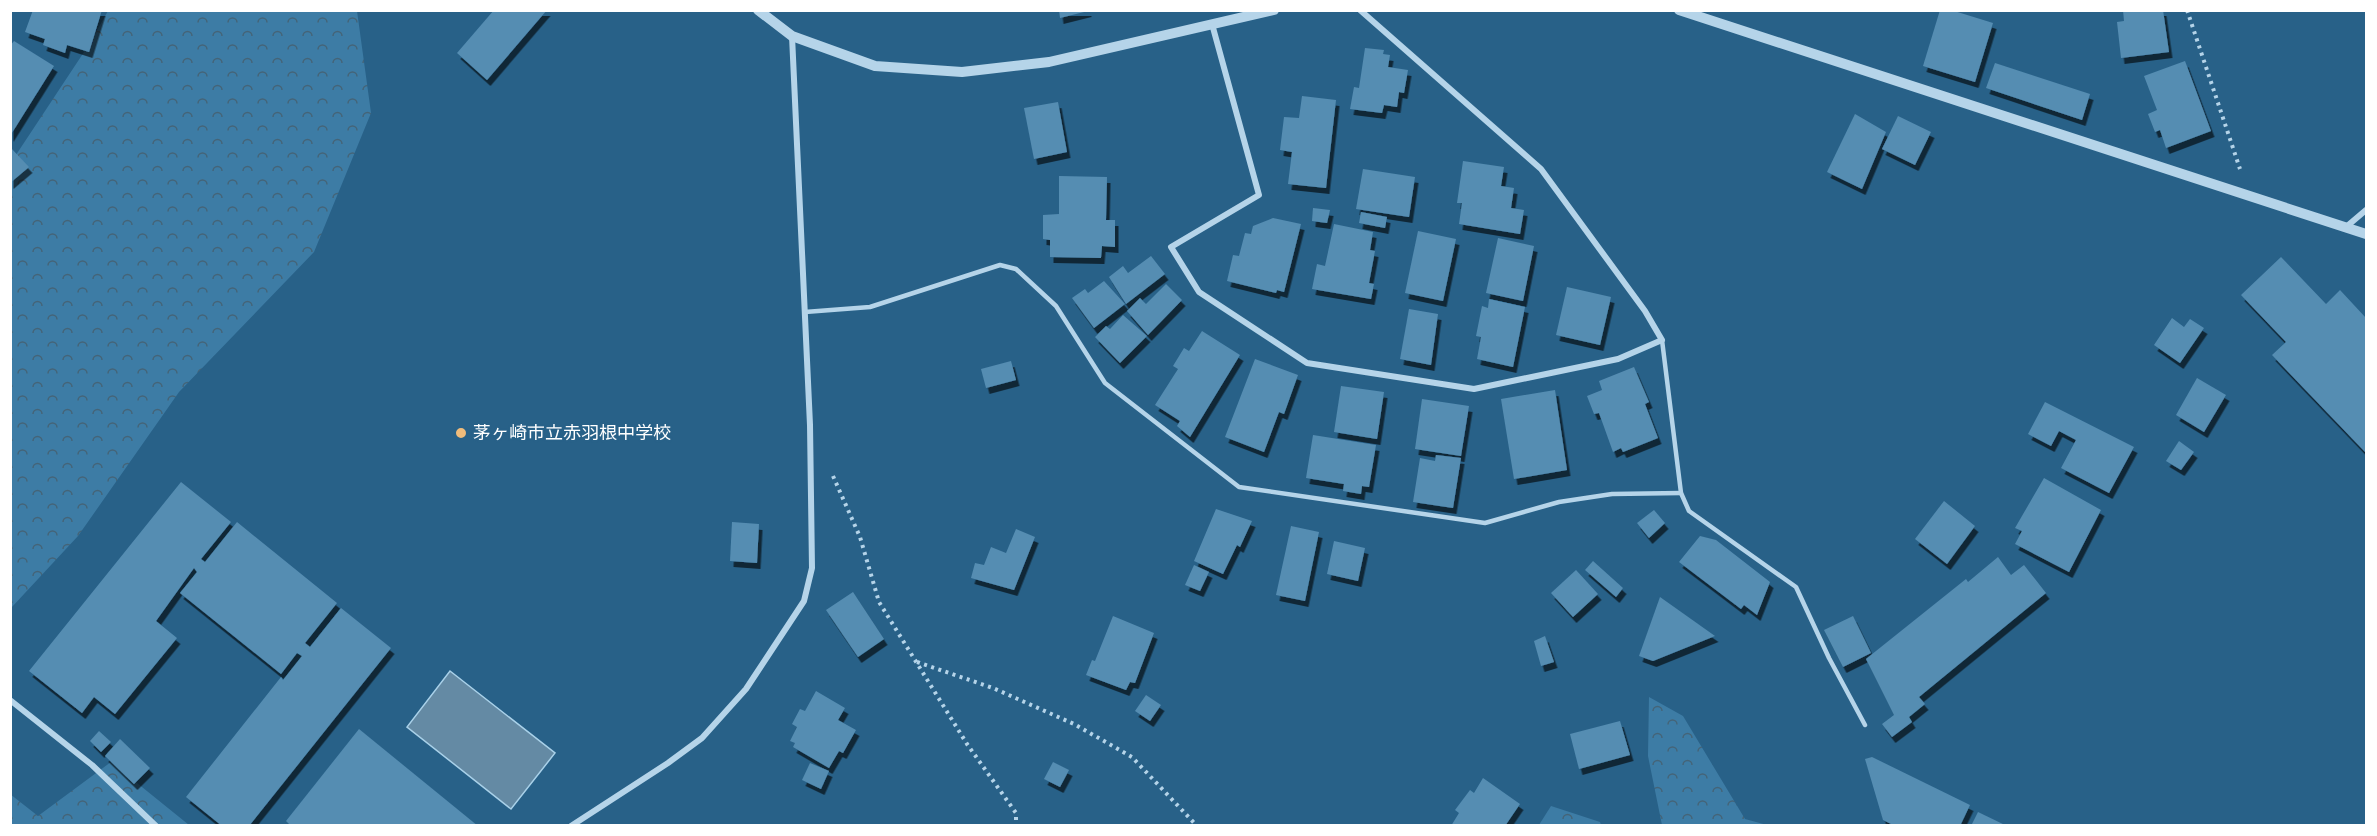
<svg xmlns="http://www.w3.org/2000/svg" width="2377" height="836" viewBox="0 0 2377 836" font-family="Cabin,'Noto Sans JP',sans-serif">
  <defs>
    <pattern id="forest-crowns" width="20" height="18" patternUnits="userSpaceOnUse" patternTransform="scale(1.5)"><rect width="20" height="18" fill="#3d7ca5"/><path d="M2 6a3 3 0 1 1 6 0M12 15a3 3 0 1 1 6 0" fill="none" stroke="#446478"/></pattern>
    <filter id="shadow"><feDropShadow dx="3.5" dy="6" stdDeviation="0" flood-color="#0009"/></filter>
  </defs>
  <rect width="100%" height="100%" fill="#286188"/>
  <g fill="url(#forest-crowns)">
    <polygon points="108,11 357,11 371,113 314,252 179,392 78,536 11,608 10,164 88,46"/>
    <polygon points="1649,697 1683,716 1745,819 1767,825 1662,825 1648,756"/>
    <polygon points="111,762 189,825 11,825 10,794 38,816"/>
    <polygon points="1551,806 1600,822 1601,825 1539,825"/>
  </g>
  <polygon fill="#648aa4" stroke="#a9d1e9" stroke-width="1.5" points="450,671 555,753 511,809 407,727"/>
  <g fill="#558db2" filter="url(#shadow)">
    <polygon points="33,10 102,10 89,52 67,45 65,53 43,45 45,39 25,32"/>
    <polygon points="494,10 547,10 487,80 457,53"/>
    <polygon points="1059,10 1088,10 1088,11 1060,18"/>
    <polygon points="1940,10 1951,10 1993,23 1975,82 1923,66"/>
    <polygon points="2123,10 2163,10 2169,52 2121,58 2117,22 2124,21"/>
    <polygon points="14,41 54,66 10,136 10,46"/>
    <polygon points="1365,48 1384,50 1383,54 1390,55 1388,67 1408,70 1404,93 1399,92 1397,107 1384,105 1382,113 1350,109 1354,87 1359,88"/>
    <polygon points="2185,61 2211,131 2166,148 2160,130 2155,132 2148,114 2157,110 2144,76"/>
    <polygon points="1995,63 2090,94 2082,120 1986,88"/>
    <polygon points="1302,96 1336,100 1326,188 1288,184 1292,152 1280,150 1284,117 1299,118"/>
    <polygon points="1058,102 1067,152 1034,159 1024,108"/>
    <polygon points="1855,114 1886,132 1862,189 1827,172"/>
    <polygon points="1898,116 1931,132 1915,165 1882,149"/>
    <polygon points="10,147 29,167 10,183"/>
    <polygon points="1463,161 1504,167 1501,186 1514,188 1511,208 1524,210 1520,234 1459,224 1462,203 1457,203"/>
    <polygon points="1363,169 1415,177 1409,217 1356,209"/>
    <polygon points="1059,176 1107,177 1106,220 1115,220 1115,247 1102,246 1101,258 1050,257 1050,240 1043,239 1043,215 1059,214"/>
    <polygon points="1313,208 1330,210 1327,223 1312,221"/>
    <polygon points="1361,212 1387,217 1385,228 1359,223"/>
    <polygon points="1273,218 1301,224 1284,292 1277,290 1276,293 1227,281 1233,255 1239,256 1245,233 1251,234 1253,226"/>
    <polygon points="1334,224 1373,232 1370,250 1375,251 1369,283 1374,284 1371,299 1312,289 1317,264 1325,266"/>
    <polygon points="1418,231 1456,239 1443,301 1405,293"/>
    <polygon points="1498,238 1534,246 1523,301 1486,293"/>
    <polygon points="1151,256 1165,274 1126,304 1109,277 1123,266 1128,273"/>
    <polygon points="2281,257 2326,304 2340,290 2366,318 2366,453 2272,355 2286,342 2241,295"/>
    <polygon points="1104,281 1125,304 1094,328 1072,298 1085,289 1088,293"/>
    <polygon points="1166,284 1182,300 1148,335 1127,311 1140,298 1146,304"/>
    <polygon points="1567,287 1611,297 1600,345 1556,335"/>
    <polygon points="1489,299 1525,307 1513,367 1477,359 1481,337 1476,336 1482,306 1488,308"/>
    <polygon points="1409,309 1438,314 1431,365 1400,359"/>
    <polygon points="1123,315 1147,336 1120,363 1095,337 1106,326 1110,329"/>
    <polygon points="2172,318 2184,327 2190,319 2204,328 2180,363 2154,345"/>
    <polygon points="1202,331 1240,355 1190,437 1177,426 1180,421 1155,405 1178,369 1173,366 1184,348 1189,351"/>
    <polygon points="1255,359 1298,375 1284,414 1279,412 1264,452 1225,437"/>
    <polygon points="1011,361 1016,380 986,388 981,369"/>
    <polygon points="1634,367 1649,402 1645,404 1658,438 1623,452 1621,448 1613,452 1599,413 1594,414 1587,396 1602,390 1599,381"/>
    <polygon points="2197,378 2226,395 2204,432 2176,415"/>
    <polygon points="1341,386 1384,392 1377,439 1334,432"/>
    <polygon points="1555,390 1567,470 1514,479 1501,399"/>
    <polygon points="1422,399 1469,406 1461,456 1415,449"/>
    <polygon points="2045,402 2134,447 2109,493 2061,468 2076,440 2059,431 2051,446 2028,434"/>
    <polygon points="1313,435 1376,445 1369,487 1362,486 1361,494 1343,491 1344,484 1306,478"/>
    <polygon points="2179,441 2194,452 2181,470 2166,461"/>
    <polygon points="1436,455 1461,458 1453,508 1413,502 1420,458 1435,461"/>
    <polygon points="2044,478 2101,510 2069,572 2015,544 2022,531 2015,528"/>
    <polygon points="181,482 231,522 201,559 205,562 237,522 337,603 305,643 310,647 341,608 391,648 249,826 222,826 186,797 281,677 283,680 302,656 297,653 281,674 180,593 197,572 194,568 156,621 177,638 115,714 94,697 82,713 29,671"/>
    <polygon points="1944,501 1975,526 1947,564 1915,539"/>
    <polygon points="1216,509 1252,521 1240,547 1237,545 1223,574 1194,561"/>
    <polygon points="1654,510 1665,523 1649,538 1637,523"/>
    <polygon points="732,522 759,524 757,563 730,561"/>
    <polygon points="1291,526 1319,532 1305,601 1276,595"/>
    <polygon points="1016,529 1035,537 1014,590 971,578 975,563 984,565 991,547 1006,553"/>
    <polygon points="1700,536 1716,540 1770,582 1757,615 1744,605 1741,609 1679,562"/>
    <polygon points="1334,541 1365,548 1358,581 1327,574"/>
    <polygon points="1998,557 2011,575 2024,565 2046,593 1919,697 1925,704 1909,717 1912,722 1892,737 1882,724 1894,715 1866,659 1966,579 1968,582"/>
    <polygon points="1593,561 1623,588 1616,597 1585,570"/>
    <polygon points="1194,565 1209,572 1200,591 1185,585"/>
    <polygon points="1576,570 1598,594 1573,617 1551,593"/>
    <polygon points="853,592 884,639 858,657 826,610"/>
    <polygon points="1660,597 1715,636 1653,661 1639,656"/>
    <polygon points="1113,616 1154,633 1135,683 1130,682 1126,690 1086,675 1092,660 1095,661"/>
    <polygon points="1853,616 1871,653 1843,667 1824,630"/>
    <polygon points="1545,636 1554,662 1541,666 1534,641"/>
    <polygon points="816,691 845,708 838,720 856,730 843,753 839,751 829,768 793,747 795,743 790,741 797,727 792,724 800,709 805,711"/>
    <polygon points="1146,695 1161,705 1150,721 1135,711"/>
    <polygon points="1620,721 1630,755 1579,769 1570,734"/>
    <polygon points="359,729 478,826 291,826 286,821"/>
    <polygon points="99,731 111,742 101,752 90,741"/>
    <polygon points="120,739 150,768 134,784 105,756"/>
    <polygon points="1872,757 1970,805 1960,826 1895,826 1883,820 1865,759"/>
    <polygon points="1053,762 1069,770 1060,787 1044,779"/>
    <polygon points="810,763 829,771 821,789 802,780"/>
    <polygon points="1483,778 1520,804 1505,826 1451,826 1459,813 1455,810 1470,790 1474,793"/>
    <polygon points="1978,812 2007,826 1971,826"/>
  </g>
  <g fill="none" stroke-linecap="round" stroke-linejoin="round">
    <g stroke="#b5d4e9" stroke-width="4" stroke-dasharray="3 4.5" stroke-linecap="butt">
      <polyline points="2187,10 2240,169"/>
      <polyline points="833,476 860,537 879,602 967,744 1016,813 1016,826"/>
      <polyline points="917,662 993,688 1074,724 1132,757 1197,826"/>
    </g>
    <g stroke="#b5d4e9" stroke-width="4.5">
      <polyline points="805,312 870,307 1000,265 1016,269 1056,306 1105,383 1239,487 1485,523 1559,502 1612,494 1681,493"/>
      <polyline points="1662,340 1681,493 1689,511 1796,587 1829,658 1865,725"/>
    </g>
    <g stroke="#b5d4e9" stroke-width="6">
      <polyline points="1212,24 1259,195 1171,247 1199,292 1307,363 1474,389 1618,359 1662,340 1645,311 1541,169 1360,10"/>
      <polyline points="2346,227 2366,210"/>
      <polyline points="10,700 92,765 156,826"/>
      <polyline points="571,826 668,763 702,738 746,689 804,601 812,568 810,425 792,36"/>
    </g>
    <g stroke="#b5d4e9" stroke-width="10">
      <polyline points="758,10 792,36 875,66 962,72 1049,62 1274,10"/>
      <polyline points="1679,10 2366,234"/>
    </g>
  </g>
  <circle fill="#f0bc7b" stroke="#286188" stroke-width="2" cx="461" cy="433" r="6"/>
  <g text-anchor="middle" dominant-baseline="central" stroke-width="4.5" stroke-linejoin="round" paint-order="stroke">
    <g font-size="18" fill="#fff" stroke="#286188" text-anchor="start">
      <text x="473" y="433">茅ヶ崎市立赤羽根中学校</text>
    </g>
  </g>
  <rect width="2377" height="836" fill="none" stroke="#ffffff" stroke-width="24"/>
</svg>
